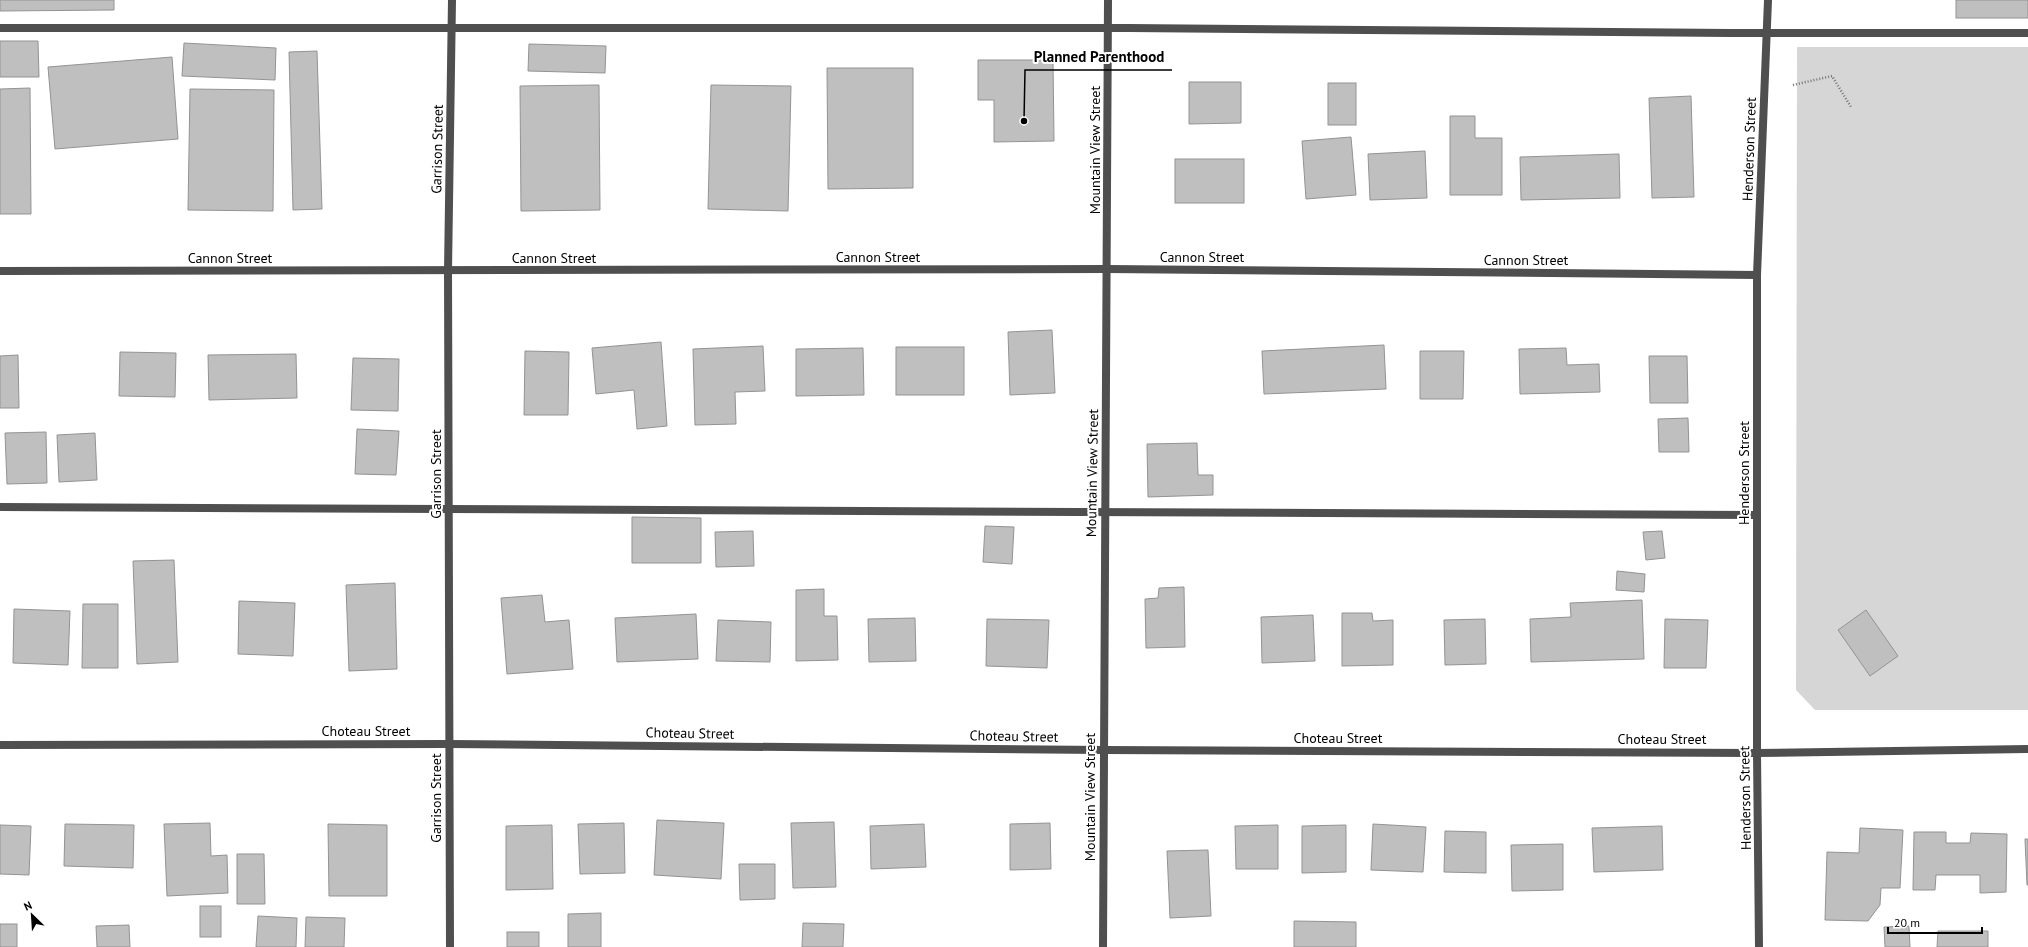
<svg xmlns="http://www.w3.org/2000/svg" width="2028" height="947" viewBox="0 0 2028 947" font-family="'PT Sans',sans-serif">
  <rect width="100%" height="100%" fill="#fff"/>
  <polygon fill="#d6d6d6" points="1797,47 2028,47 2028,710 1815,710 1796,690"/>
  <g fill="#bfbfbf" stroke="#939393">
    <polygon points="0,0 114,0 114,10 0,11"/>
    <rect x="1956" y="0" width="72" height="18"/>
    <polygon points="0,41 38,41 39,77 0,77"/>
    <polygon points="184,43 276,48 275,80 182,76"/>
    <polygon points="529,44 606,46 605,73 528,71"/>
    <polygon points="317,51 322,209 293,210 289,52"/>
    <polygon points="172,57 178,139 55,149 48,67"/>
    <polygon points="978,60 1053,60 1054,141 994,142 994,100 978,100"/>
    <polygon points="827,68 913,68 913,188 828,189"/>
    <polygon points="1189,82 1241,82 1241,123 1189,124"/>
    <rect x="1328" y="83" width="28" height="42"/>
    <polygon points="599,85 600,210 521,211 520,86"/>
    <polygon points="711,85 791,86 788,211 708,209"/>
    <polygon points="30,88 31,214 0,214 0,89"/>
    <polygon points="190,89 274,90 273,211 188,210"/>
    <polygon points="1691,96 1694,197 1652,198 1649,98"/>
    <polygon points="1450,116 1475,116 1475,138 1502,138 1502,195 1450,195"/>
    <polygon points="1351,137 1356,195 1306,199 1302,141"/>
    <polygon points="1425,151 1427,198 1370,200 1368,154"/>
    <polygon points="1619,154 1620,198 1521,200 1520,157"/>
    <rect x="1175" y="159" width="69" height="44"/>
    <polygon points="1052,330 1055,393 1010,395 1008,332"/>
    <polygon points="661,342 667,426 637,429 634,390 596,394 592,348"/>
    <polygon points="1384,345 1386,389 1264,394 1262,351"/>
    <polygon points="763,346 765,391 735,392 736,424 695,425 693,349"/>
    <rect x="896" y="347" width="68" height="48"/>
    <polygon points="863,348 864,395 796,396 796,349"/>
    <polygon points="1566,348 1567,365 1599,364 1600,392 1520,394 1519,349"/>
    <polygon points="525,351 569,352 568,415 524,415"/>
    <polygon points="1420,351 1464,351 1463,399 1420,399"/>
    <polygon points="120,352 176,353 175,397 119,396"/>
    <polygon points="296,354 297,398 209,400 208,355"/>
    <polygon points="18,355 19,408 0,408 0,356"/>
    <polygon points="1649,356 1687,356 1688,403 1650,403"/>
    <polygon points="353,358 399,359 398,411 351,410"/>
    <polygon points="1688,418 1689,452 1659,452 1658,419"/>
    <polygon points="357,429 399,431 396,475 355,474"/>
    <polygon points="46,432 47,483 7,484 5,433"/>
    <polygon points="95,433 97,480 59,482 57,435"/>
    <polygon points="1197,443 1198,475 1213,475 1213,495 1148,497 1147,444"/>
    <polygon points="632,517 701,518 701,563 632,563"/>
    <polygon points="985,526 1014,527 1012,564 983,562"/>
    <polygon points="753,531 754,566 716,567 715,532"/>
    <polygon points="1662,531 1665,558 1646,560 1643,532"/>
    <polygon points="174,560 178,662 137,664 133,561"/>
    <polygon points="1617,571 1645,574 1644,592 1616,590"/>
    <polygon points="395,583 397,669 349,671 346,585"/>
    <polygon points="1184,587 1185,647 1146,648 1145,599 1158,598 1159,588"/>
    <polygon points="824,589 824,616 837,616 838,660 796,661 796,590"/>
    <polygon points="542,595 545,622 569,620 573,669 507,674 501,598"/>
    <polygon points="1642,600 1644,659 1531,662 1530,619 1571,617 1570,603"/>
    <polygon points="239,601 295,603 293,656 238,654"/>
    <polygon points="83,604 118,604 118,668 82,668"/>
    <polygon points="14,609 70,611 68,665 13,663"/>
    <polygon points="1866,610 1898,656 1870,676 1838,630"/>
    <polygon points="1342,613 1372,613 1373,621 1393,620 1393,665 1342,666"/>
    <polygon points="696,614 698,659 617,662 615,618"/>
    <polygon points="1313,615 1315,661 1262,663 1261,617"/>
    <polygon points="915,618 916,661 869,662 868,619"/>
    <polygon points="987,619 1049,620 1047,668 986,666"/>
    <polygon points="1485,619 1486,664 1445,665 1444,620"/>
    <polygon points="1665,619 1708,620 1706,668 1664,668"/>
    <polygon points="718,620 771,622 770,662 716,661"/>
    <polygon points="657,820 724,823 721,879 654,875"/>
    <polygon points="834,822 836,887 793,888 791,823"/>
    <polygon points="210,823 211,856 227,855 228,893 167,896 164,824"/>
    <polygon points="624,823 625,873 580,874 578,824"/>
    <polygon points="1050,823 1051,869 1010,870 1010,824"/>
    <polygon points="65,824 134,825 133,868 64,866"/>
    <polygon points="328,824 387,825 387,896 329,896"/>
    <polygon points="924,824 926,867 871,869 870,826"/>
    <polygon points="1373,824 1426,827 1423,872 1371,870"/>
    <polygon points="0,825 31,826 29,875 0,874"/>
    <polygon points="552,825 553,889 506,890 506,826"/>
    <polygon points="1278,825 1278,869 1236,869 1235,826"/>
    <polygon points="1346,825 1346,872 1302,873 1302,826"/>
    <polygon points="1662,826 1663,870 1594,872 1592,828"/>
    <polygon points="1860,828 1903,830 1900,888 1881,888 1880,905 1868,921 1825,920 1827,852 1859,853"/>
    <polygon points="1445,831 1486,832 1486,873 1444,872"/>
    <polygon points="1914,832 1946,832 1946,843 1970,843 1971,833 2007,834 2006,892 1980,893 1980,875 1936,875 1935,890 1913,890"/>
    <polygon points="2025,839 2028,839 2028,885 2027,885"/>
    <polygon points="1563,844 1563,890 1512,891 1511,845"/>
    <polygon points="1208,850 1211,916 1170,918 1167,851"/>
    <polygon points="237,854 264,854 265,904 237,904"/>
    <polygon points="739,864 775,864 775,899 740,900"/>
    <rect x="200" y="906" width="21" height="31"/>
    <polygon points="601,913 601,947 568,947 568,914"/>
    <polygon points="258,916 297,918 296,947 256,947"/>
    <polygon points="306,917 345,918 344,947 305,947"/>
    <polygon points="1294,921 1356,922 1356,947 1294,947"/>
    <polygon points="803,923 844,924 843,947 802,947"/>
    <rect x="0" y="924" width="17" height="23"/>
    <polygon points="129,925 130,947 97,947 96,926"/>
    <polygon points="1909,926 1910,947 1885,947 1884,927"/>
    <polygon points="1938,931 1988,931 1988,947 1937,947"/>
    <rect x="507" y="932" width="32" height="15"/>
  </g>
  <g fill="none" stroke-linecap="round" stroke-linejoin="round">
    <polyline stroke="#717171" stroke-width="2.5" stroke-dasharray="1 2" stroke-linecap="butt" points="1793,85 1832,76 1851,107"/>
    <g stroke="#4f4f4f" stroke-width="8">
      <polyline points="0,28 1129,28 1730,33 2028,33"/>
      <polyline points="0,507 1757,515"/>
    </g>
    <g stroke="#4f4f4f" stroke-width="8">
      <polyline points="0,271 1108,269 1757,275"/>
      <polyline points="0,745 449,744 1103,750 1757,753 2028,749"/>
      <polyline points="450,947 448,271 452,0"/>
      <polyline points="1103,947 1108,0"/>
      <polyline points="1759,947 1757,753 1757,275 1768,0"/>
    </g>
  </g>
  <g text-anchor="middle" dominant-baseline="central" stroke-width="4" stroke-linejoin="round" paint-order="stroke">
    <g font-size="14" fill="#000" stroke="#fff">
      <text transform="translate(437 149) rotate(-89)">Garrison Street</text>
      <text transform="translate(1749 149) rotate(-88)">Henderson Street</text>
      <text transform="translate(1095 150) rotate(-90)">Mountain View Street</text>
      <text x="878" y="257">Cannon Street</text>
      <text x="1202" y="257">Cannon Street</text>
      <text x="230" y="258">Cannon Street</text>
      <text x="554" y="258">Cannon Street</text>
      <text x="1526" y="260">Cannon Street</text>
      <text transform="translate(1092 473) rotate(-89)">Mountain View Street</text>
      <text transform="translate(1744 473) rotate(-90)">Henderson Street</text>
      <text transform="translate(436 474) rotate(-90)">Garrison Street</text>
      <text x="366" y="731">Choteau Street</text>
      <text transform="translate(690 733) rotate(1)">Choteau Street</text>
      <text transform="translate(1014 736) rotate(1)">Choteau Street</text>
      <text x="1338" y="738">Choteau Street</text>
      <text x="1662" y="739">Choteau Street</text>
      <text transform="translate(1090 797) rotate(-90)">Mountain View Street</text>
      <text transform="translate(436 798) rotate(-90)">Garrison Street</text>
      <text transform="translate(1745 798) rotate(-91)">Henderson Street</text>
    </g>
  </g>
  <path fill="none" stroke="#000" stroke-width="1.5" d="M1024 121L1025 70H1172"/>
  <circle fill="#000" stroke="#fff" stroke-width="1.5" cx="1024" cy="121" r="4"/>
  <g font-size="15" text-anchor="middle" font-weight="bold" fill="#000" stroke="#fff" stroke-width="4" stroke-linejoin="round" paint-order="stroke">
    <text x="1099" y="62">Planned Parenthood</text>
  </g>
  <g transform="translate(32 915) rotate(335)" stroke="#ffffff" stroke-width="3" paint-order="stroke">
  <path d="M0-3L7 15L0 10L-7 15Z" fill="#000000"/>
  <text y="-6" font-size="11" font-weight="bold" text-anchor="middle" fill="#000000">N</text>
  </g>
  <path d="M1888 927v6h94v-6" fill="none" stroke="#000000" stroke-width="2"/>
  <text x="1894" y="927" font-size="12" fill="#000000" stroke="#ffffff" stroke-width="3" paint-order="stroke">20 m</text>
</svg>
